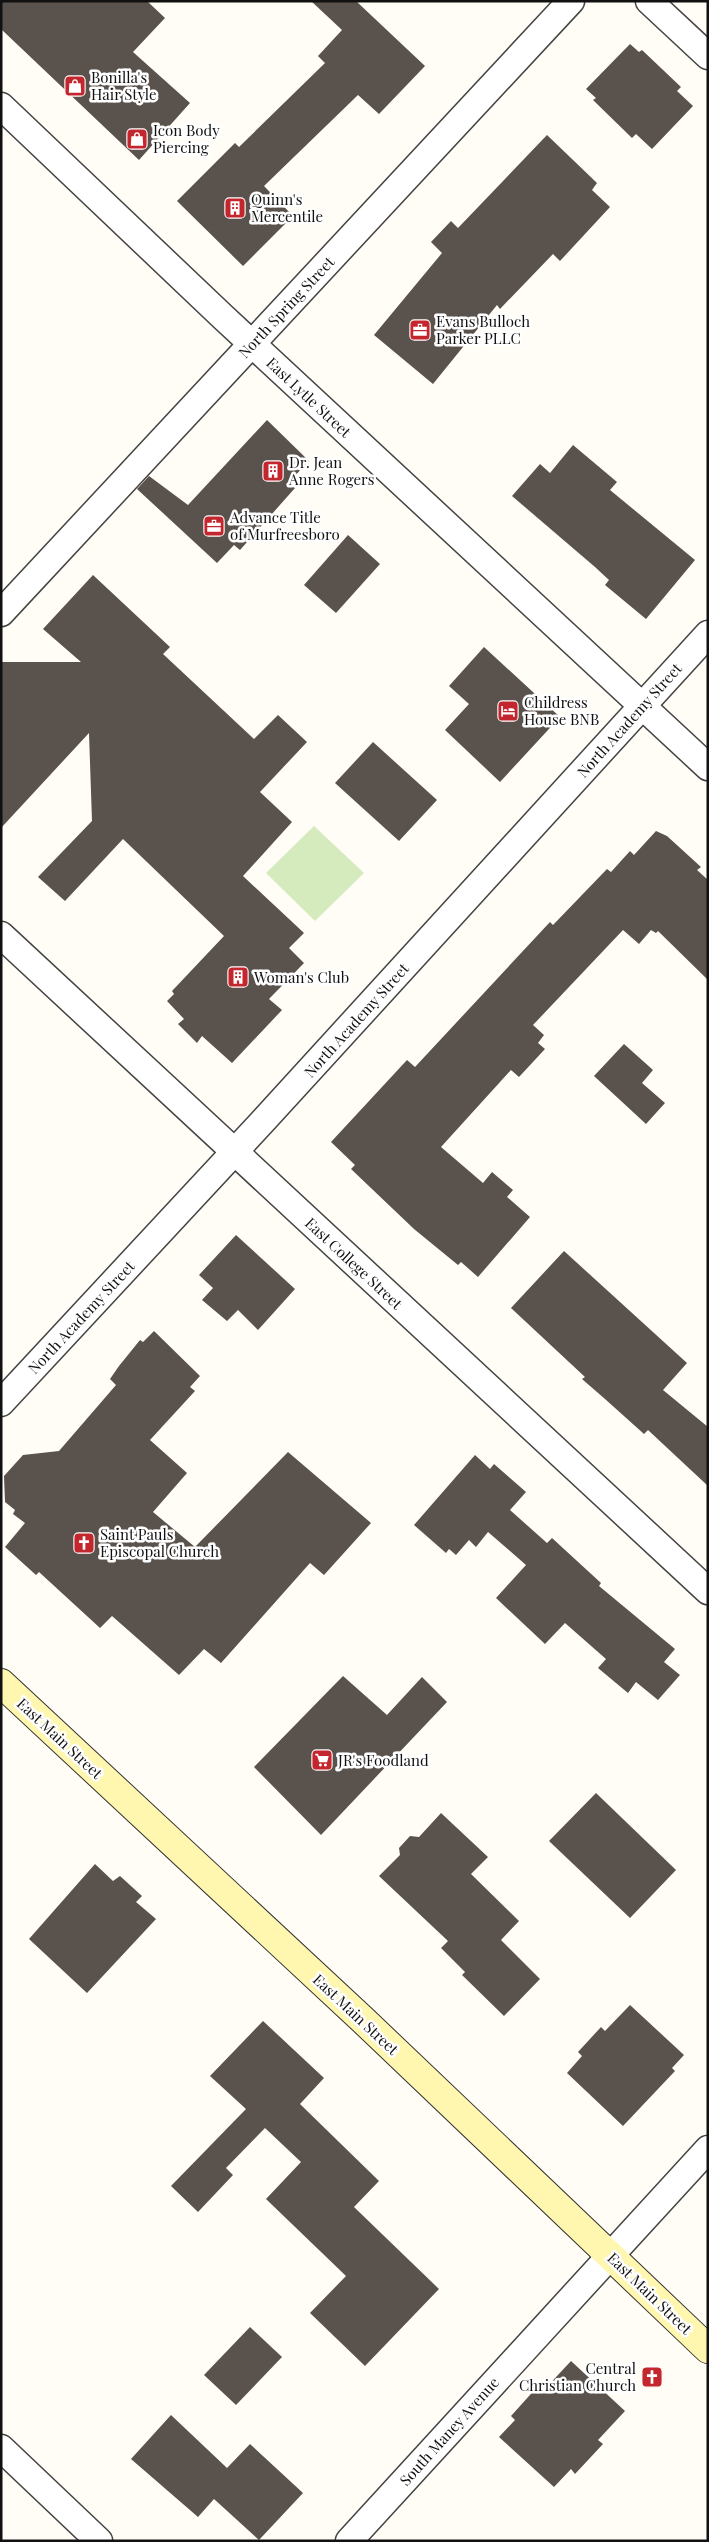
<svg xmlns="http://www.w3.org/2000/svg" width="709" height="2542" viewBox="0 0 709 2542" font-family="'Playfair Display',serif">
  <rect width="100%" height="100%" fill="#fffdf5"/>
  <polygon fill="#d5ebbd" points="314,826 364,873 315,921 266,873"/>
  <g fill="#5a524d">
    <polygon points="1,1 147,1 165,18 133,52 190,103 139,160 1,29"/>
    <polygon points="311,1 356,1 425,66 379,114 358,95 264,186 293,216 243,266 177,201 235,143 239,147 325,63 318,56 342,30"/>
    <polygon points="630,44 639,52 642,50 681,87 677,91 693,106 652,149 636,134 632,138 593,100 596,98 586,89"/>
    <polygon points="547,135 597,183 592,190 610,207 560,261 553,254 500,309 497,305 433,384 374,335 442,253 431,242 451,221 458,228"/>
    <polygon points="267,420 309,461 289,482 295,488 240,550 234,545 217,563 137,489 149,476 188,505"/>
    <polygon points="573,445 617,482 610,490 695,560 646,619 605,585 609,580 595,567 512,496 540,464 550,473"/>
    <polygon points="348,535 380,564 336,613 304,585"/>
    <polygon points="93,575 170,647 163,654 254,739 278,715 307,742 260,792 292,822 243,876 304,933 289,948 304,963 269,999 282,1010 232,1063 202,1036 197,1043 178,1024 184,1019 167,1001 174,994 172,991 224,936 123,839 65,901 38,877 92,821 89,733 1,828 1,662 81,662 43,629"/>
    <polygon points="484,647 560,717 500,782 445,730 469,704 449,686"/>
    <polygon points="373,742 437,800 399,841 335,783"/>
    <polygon points="656,831 667,836 701,867 697,870 708,880 708,980 658,931 656,933 651,930 639,944 623,930 533,1025 544,1035 538,1043 545,1049 519,1077 511,1070 441,1147 483,1183 492,1172 513,1190 507,1197 530,1217 478,1277 461,1262 458,1265 414,1229 351,1169 355,1165 331,1142 407,1060 415,1067 550,922 553,925 607,869 611,872 630,851 634,855"/>
    <polygon points="624,1044 653,1070 642,1083 665,1103 646,1124 594,1076"/>
    <polygon points="236,1235 295,1289 258,1330 238,1310 227,1321 202,1300 213,1288 199,1275"/>
    <polygon points="564,1251 687,1363 663,1390 708,1427 708,1486 648,1430 644,1434 605,1399 582,1379 585,1377 511,1308"/>
    <polygon points="154,1331 200,1376 190,1387 195,1391 150,1440 187,1473 153,1512 195,1547 288,1452 371,1523 324,1575 310,1563 221,1663 204,1649 179,1675 112,1616 100,1628 39,1572 36,1575 5,1547 25,1523 13,1514 15,1510 5,1502 4,1476 23,1455 59,1451 116,1385 110,1379 119,1366 140,1340 143,1342"/>
    <polygon points="475,1455 490,1469 494,1464 526,1492 510,1510 547,1543 552,1538 601,1583 599,1586 675,1649 664,1662 680,1675 658,1700 636,1682 628,1693 598,1668 606,1659 565,1623 545,1644 496,1598 526,1565 488,1532 476,1547 469,1540 456,1555 449,1549 446,1553 414,1525"/>
    <polygon points="343,1676 387,1715 422,1677 447,1702 321,1835 254,1767"/>
    <polygon points="596,1793 676,1870 630,1918 549,1841"/>
    <polygon points="441,1813 488,1857 471,1874 519,1921 501,1940 540,1979 504,2016 462,1975 465,1972 441,1948 448,1941 379,1876 400,1855 399,1848 410,1836 419,1837"/>
    <polygon points="95,1864 113,1881 120,1876 142,1896 136,1902 156,1919 87,1993 29,1939"/>
    <polygon points="630,2005 684,2055 672,2068 675,2071 623,2126 567,2073 582,2056 578,2052 601,2027 605,2031"/>
    <polygon points="263,2021 324,2078 300,2104 379,2181 354,2207 439,2289 365,2366 310,2313 346,2276 266,2199 301,2162 265,2128 226,2168 233,2175 198,2212 171,2186 246,2109 210,2076"/>
    <polygon points="250,2327 282,2357 236,2405 204,2375"/>
    <polygon points="571,2361 625,2411 598,2440 603,2444 575,2474 571,2469 554,2487 499,2437 515,2420 511,2416 538,2386 543,2391"/>
    <polygon points="171,2415 227,2468 250,2444 303,2493 259,2540 214,2499 198,2517 131,2459"/>
  </g>
  <g fill="none" stroke-linecap="round" stroke-linejoin="round">
    <g stroke="#444" stroke-width="29">
      <g id="street">
        <polyline points="649,1 708,56"/>
        <polyline points="1,106 223,317 708,767"/>
        <polyline points="1,613 571,1"/>
        <polyline points="1,935 708,1591"/>
        <polyline points="1,1403 264,1120 708,634"/>
        <polyline points="1,2448 99,2541"/>
        <polyline points="349,2541 708,2149"/>
      </g>
    </g>
    <g stroke="#333" stroke-width="30">
      <polyline id="secondary" points="1,1683 363,2020 708,2349"/>
    </g>
    <use href="#street" stroke="#fff" stroke-width="26"/>
    <use href="#secondary" stroke="#fff6b0" stroke-width="28"/>
  </g>
  <defs>
    <g id="shop-square" transform="scale(1.125)"><rect x="-9" y="-9" width="18" height="18" rx="4" fill="#c4262e" stroke="#fff"/><path d="M-5-2.5h2.3a2.7 3.5 0 0 1 5.4 0H5L5.5 6h-11ZM-1.5-2.5h3a1.5 2.3 0 0 0-3 0Z" fill="#fff"/></g>
    <g id="building-square" transform="scale(1.125)"><rect x="-9" y="-9" width="18" height="18" rx="4" fill="#c4262e" stroke="#fff"/><path d="M-4-6H4V6H1V3H-1V6H-4ZM-2.5-4.3h1.7v1.8h-1.7ZM.8-4.3h1.7v1.8H.8ZM-2.5-1h1.7V.8h-1.7ZM.8-1h1.7V.8H.8Z" fill="#fff"/></g>
    <g id="office-square" transform="scale(1.125)"><rect x="-9" y="-9" width="18" height="18" rx="4" fill="#c4262e" stroke="#fff"/><path d="M-6-3h4V-5.5h4V-3h4V5H-6ZM-1-4.5V-3h2v-1.5ZM-6 0V1H6V0Z" fill="#fff"/></g>
    <g id="hotel-square" transform="scale(1.125)"><rect x="-9" y="-9" width="18" height="18" rx="4" fill="#c4262e" stroke="#fff"/><path d="M-6-4.5h1.5V1H6V5H4.5V3h-9V5H-6ZM-4 0a1.8 1.8 0 1 1 3.6 0ZM.5 0V-2.5h3Q6-2.5 6 0Z" fill="#fff"/></g>
    <g id="church-square" transform="scale(1.125)"><rect x="-9" y="-9" width="18" height="18" rx="4" fill="#c4262e" stroke="#fff"/><path d="M-1.2-6h2.4v3.5h3.3v2.4h-3.3V6h-2.4V-.1h-3.3v-2.4h3.3Z" fill="#fff"/></g>
    <g id="supermarket-square" transform="scale(1.125)"><rect x="-9" y="-9" width="18" height="18" rx="4" fill="#c4262e" stroke="#fff"/><path d="M-6-5.5h2.5l.6 2H6L4.5 2H-2.5L-4.4-4H-6ZM-1.5 3.2a1.3 1.3 0 1 0 .1 0ZM3 3.2a1.3 1.3 0 1 0 .1 0Z" fill="#fff"/></g>
  </defs>
  <g fill-rule="evenodd">
    <use href="#shop-square" x="75" y="86"/>
    <use href="#shop-square" x="137" y="139"/>
    <use href="#building-square" x="235" y="208"/>
    <use href="#office-square" x="420" y="330"/>
    <use href="#building-square" x="273" y="471"/>
    <use href="#office-square" x="214" y="526"/>
    <use href="#hotel-square" x="508" y="711"/>
    <use href="#building-square" x="238" y="977"/>
    <use href="#church-square" x="84" y="1543"/>
    <use href="#supermarket-square" x="322" y="1760"/>
    <use href="#church-square" x="652" y="2377"/>
  </g>
  <g text-anchor="middle" dominant-baseline="central" stroke-width="5" stroke-linejoin="round" paint-order="stroke">
    <g font-size="15" fill="#111" stroke="#fff" text-anchor="start">
      <text x="91" y="77">Bonilla's<tspan x="91" dy="17">Hair Style</tspan></text>
      <text x="153" y="130">Icon Body<tspan x="153" dy="17">Piercing</tspan></text>
      <text x="251" y="199">Quinn's<tspan x="251" dy="17">Mercentile</tspan></text>
      <text x="436" y="321">Evans Bulloch<tspan x="436" dy="17">Parker PLLC</tspan></text>
      <text x="289" y="462">Dr. Jean<tspan x="289" dy="17">Anne Rogers</tspan></text>
      <text x="230" y="517">Advance Title<tspan x="230" dy="17">of Murfreesboro</tspan></text>
      <text x="524" y="702">Childress<tspan x="524" dy="17">House BNB</tspan></text>
      <text x="254" y="977">Woman's Club</text>
      <text x="100" y="1534">Saint Pauls<tspan x="100" dy="17">Episcopal Church</tspan></text>
      <text x="338" y="1760">JR's Foodland</text>
      <text x="636" y="2368" text-anchor="end">Central<tspan x="636" dy="17">Christian Church</tspan></text>
    </g>
    <g font-size="15" fill="#111" stroke="#fff">
      <text transform="translate(286 307) rotate(-47)">North Spring Street</text>
      <text transform="translate(309 397) rotate(43)">East Lytle Street</text>
      <text transform="translate(629 720) rotate(-48)">North Academy Street</text>
      <text transform="translate(356 1020) rotate(-48)">North Academy Street</text>
      <text transform="translate(354 1263) rotate(43)">East College Street</text>
      <text transform="translate(81 1317) rotate(-47)">North Academy Street</text>
      <text transform="translate(60 1738) rotate(43)">East Main Street</text>
      <text transform="translate(356 2014) rotate(43)">East Main Street</text>
      <text transform="translate(650 2293) rotate(44)">East Main Street</text>
      <text transform="translate(449 2431) rotate(-48)">South Maney Avenue</text>
    </g>
  </g>
  <rect width="709" height="2542" fill="none" stroke="#111111" stroke-width="5"/>
</svg>
